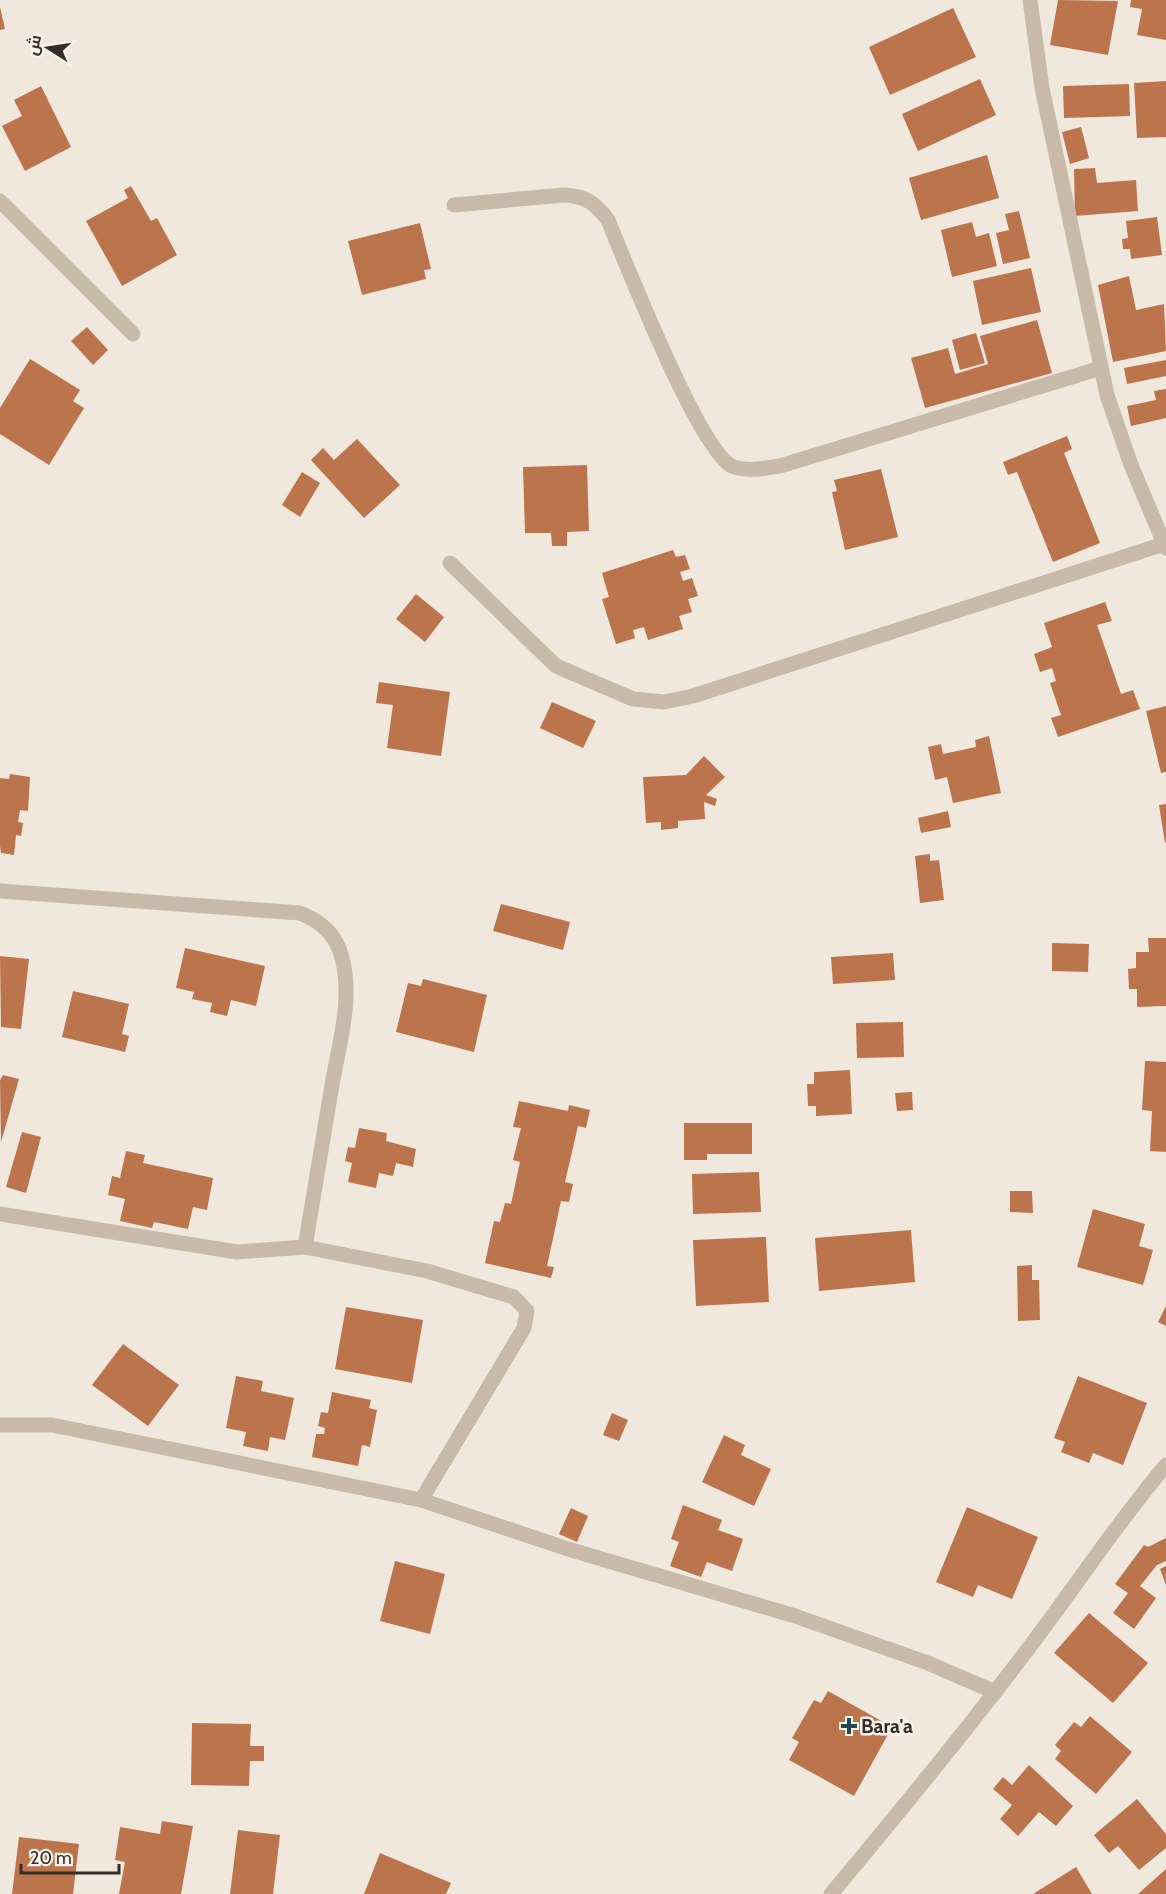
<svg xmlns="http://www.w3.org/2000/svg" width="1166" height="1894" viewBox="0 0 1166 1894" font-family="Cabin,Cairo,sans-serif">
  <rect width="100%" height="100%" fill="#f0e8dc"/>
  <g fill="#bc744d">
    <polygon points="1058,0 1118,1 1108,55 1050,45"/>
    <polygon points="1131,0 1166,0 1166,40 1137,35 1142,9 1130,7"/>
    <polygon points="0,7 5,29 0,30"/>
    <polygon points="953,8 976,57 890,95 869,47"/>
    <polygon points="980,79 996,115 918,151 902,114"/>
    <polygon points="1166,81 1166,137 1137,138 1134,83"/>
    <polygon points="1129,84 1130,116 1064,118 1063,86"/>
    <polygon points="41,86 71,147 25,171 2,126 22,116 14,100"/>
    <polygon points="1081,127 1089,158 1070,164 1062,132"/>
    <polygon points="987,155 999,198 921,220 909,178"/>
    <polygon points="1095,168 1097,183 1136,180 1138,211 1075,216 1074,169"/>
    <polygon points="131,186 151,221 157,218 177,255 122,286 86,221 128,198 124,190"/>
    <polygon points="1019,211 1030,258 1003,264 996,233 1009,230 1005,214"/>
    <polygon points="1157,217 1162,255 1131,259 1130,249 1123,249 1122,239 1128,238 1126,221"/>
    <polygon points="972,222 976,237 989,233 997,266 952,277 941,230"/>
    <polygon points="420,223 431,269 424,270 426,279 362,295 348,241"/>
    <polygon points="1031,268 1041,312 982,325 973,281"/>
    <polygon points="1129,276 1136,310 1164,304 1166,351 1113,362 1098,285"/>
    <polygon points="1037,320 1052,373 925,408 911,358 948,348 955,374 988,364 980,336"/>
    <polygon points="87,327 108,350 93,365 71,341"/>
    <polygon points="976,333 985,363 960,370 952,340"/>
    <polygon points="30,359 80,390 73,401 84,408 49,465 0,434 0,408"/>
    <polygon points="1166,360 1166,376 1127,384 1124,368"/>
    <polygon points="1166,389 1166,418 1131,426 1127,406 1156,400 1154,391"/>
    <polygon points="1067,436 1072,449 1064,453 1100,543 1053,562 1017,472 1008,475 1003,462"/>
    <polygon points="357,439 400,485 364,518 311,460 323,448 334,460"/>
    <polygon points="587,465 589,531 567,532 567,546 552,546 551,533 525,533 523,467"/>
    <polygon points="881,469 898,537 845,550 832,492 837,491 834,480"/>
    <polygon points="302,472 320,483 300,517 282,505"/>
    <polygon points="673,550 676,557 685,555 690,569 680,572 683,581 692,578 698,596 688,599 692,612 679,616 683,629 648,640 644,627 633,630 635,638 616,644 602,599 609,597 602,573"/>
    <polygon points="416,594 444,617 425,642 396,619"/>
    <polygon points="1105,602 1112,621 1097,625 1121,694 1133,690 1140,709 1058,737 1051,718 1061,715 1050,683 1056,681 1052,668 1040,672 1034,654 1052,647 1044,623"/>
    <polygon points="379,682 450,692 441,756 387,748 393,705 376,703"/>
    <polygon points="552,702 596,721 583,748 540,728"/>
    <polygon points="1166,706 1166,772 1161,773 1146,711"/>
    <polygon points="989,736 1001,793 953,803 947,777 935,780 928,747 941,744 943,754 976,747 975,740"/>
    <polygon points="704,756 725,777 706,795 717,799 715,806 704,802 705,819 678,821 678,828 661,830 661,822 646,823 643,777 686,775"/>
    <polygon points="10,774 30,777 28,811 20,810 18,822 23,823 21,836 16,835 14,855 1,853 0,846 0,778 9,779"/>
    <polygon points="1166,804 1166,842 1165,843 1159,805"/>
    <polygon points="948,811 951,827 921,833 918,818"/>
    <polygon points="930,854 930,861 939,860 944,900 920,903 915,856"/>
    <polygon points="501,904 570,922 563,950 493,931"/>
    <polygon points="1148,938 1166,938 1166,1006 1137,1007 1137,989 1129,989 1128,969 1136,968 1136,952 1149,952"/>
    <polygon points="1052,943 1089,944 1088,972 1052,971"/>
    <polygon points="185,948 265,966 256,1006 231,1000 227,1016 210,1012 212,1003 192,999 194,992 176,988"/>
    <polygon points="893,953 895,980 833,984 831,957"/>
    <polygon points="0,956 29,959 21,1029 1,1027"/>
    <polygon points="423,979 487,995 474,1052 396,1032 408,983 421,986"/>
    <polygon points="73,991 129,1004 122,1034 129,1036 125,1052 62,1037"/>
    <polygon points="903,1022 904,1057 857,1058 856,1023"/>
    <polygon points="1145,1061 1166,1062 1166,1152 1150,1151 1152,1111 1142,1110"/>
    <polygon points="850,1070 852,1114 816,1116 816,1106 808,1106 807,1084 814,1084 814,1072"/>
    <polygon points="3,1075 19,1079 1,1142 0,1080"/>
    <polygon points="912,1092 913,1110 897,1111 895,1093"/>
    <polygon points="519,1101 568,1111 569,1105 590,1110 586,1128 578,1126 565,1182 573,1184 569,1202 561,1201 547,1266 554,1267 551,1278 485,1263 494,1221 500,1222 505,1203 511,1204 520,1162 513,1160 521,1128 513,1127"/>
    <polygon points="684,1123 752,1123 752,1154 707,1154 707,1160 684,1160"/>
    <polygon points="359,1128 387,1133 386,1141 416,1149 413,1167 396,1163 393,1176 379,1173 376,1188 348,1182 352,1163 345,1161 348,1147 355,1148"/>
    <polygon points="22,1132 41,1137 26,1193 6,1187"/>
    <polygon points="126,1151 145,1155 143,1163 213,1178 207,1210 193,1207 188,1229 154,1222 152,1228 120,1221 125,1199 108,1195 112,1176 120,1178"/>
    <polygon points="759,1172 761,1212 693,1214 692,1174"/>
    <polygon points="1010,1191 1032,1191 1033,1213 1010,1212"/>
    <polygon points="1093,1209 1145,1224 1139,1246 1153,1250 1143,1285 1077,1267"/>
    <polygon points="911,1230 915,1282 819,1291 815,1238"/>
    <polygon points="766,1237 769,1302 696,1306 693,1240"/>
    <polygon points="1032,1265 1032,1280 1039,1280 1040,1320 1018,1321 1017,1266"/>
    <polygon points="1166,1306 1166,1326 1158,1322"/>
    <polygon points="346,1307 423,1320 412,1383 335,1369"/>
    <polygon points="123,1344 179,1385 148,1426 92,1385"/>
    <polygon points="236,1376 263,1381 261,1391 294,1398 285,1440 270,1437 268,1451 243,1446 246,1432 226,1428"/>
    <polygon points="1078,1376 1147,1403 1123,1465 1093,1453 1089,1463 1061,1452 1065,1442 1054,1438"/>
    <polygon points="332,1392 371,1400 369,1408 377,1410 370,1447 362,1445 358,1466 312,1457 316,1434 324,1434 325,1428 318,1426 321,1412 328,1413"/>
    <polygon points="612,1413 628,1420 619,1441 603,1435"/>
    <polygon points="724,1435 745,1445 741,1455 771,1469 754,1506 702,1482"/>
    <polygon points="683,1505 722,1520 718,1530 743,1539 732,1571 707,1562 701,1577 670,1566 679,1542 671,1539"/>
    <polygon points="967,1507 1038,1537 1012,1599 978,1585 973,1597 936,1582"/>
    <polygon points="571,1508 588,1516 577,1542 559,1534"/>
    <polygon points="1166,1538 1166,1561 1157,1565 1140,1586 1156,1598 1134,1629 1113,1613 1128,1593 1115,1584 1144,1545 1148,1547"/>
    <polygon points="395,1561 445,1574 430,1634 380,1621"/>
    <polygon points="1166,1566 1166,1585 1160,1569"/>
    <polygon points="1089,1613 1148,1663 1113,1703 1054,1653"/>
    <polygon points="828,1691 892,1727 854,1796 789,1760 799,1742 792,1738 814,1700 821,1703"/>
    <polygon points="1090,1716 1132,1752 1096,1794 1055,1759 1061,1751 1055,1745 1074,1722 1081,1727"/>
    <polygon points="192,1723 251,1724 250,1746 264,1746 264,1761 250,1761 249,1786 191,1785"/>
    <polygon points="1029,1765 1073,1806 1056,1826 1039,1812 1018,1836 1000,1819 1012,1805 993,1789 1003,1777 1012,1785"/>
    <polygon points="1137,1799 1166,1834 1166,1848 1139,1870 1118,1846 1109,1853 1094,1835"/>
    <polygon points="162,1821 193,1826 181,1894 119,1894 125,1862 115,1860 120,1827 160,1834"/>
    <polygon points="238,1830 280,1835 273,1894 230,1894"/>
    <polygon points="19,1837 79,1844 73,1894 12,1894"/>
    <polygon points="380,1853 451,1883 446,1894 364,1894"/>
    <polygon points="1076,1867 1092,1894 1033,1894"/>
    <polygon points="1166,1869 1166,1894 1138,1894"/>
  </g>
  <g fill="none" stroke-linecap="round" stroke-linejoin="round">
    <g stroke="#c7baa9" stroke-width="15">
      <polyline points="1030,0 1042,88 1107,395 1131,465 1166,548"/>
      <polyline points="0,201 133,334"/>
      <path d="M454 205 564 195C586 196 595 203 608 220 625 261 701 456 734 467 749 472 765 468 780 466L1101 368"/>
      <polyline points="450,563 556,666 633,699 664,702 693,696 1164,544"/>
      <path d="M0 891 300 913C322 922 336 934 342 958 353 999 339 1044 332 1085 323 1139 314 1193 305 1247"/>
      <polyline points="0,1214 237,1252 305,1247 427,1271 514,1297 527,1311 524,1328 421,1500"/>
      <polyline points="0,1425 52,1425 421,1500 568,1549 795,1616 928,1663 995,1692"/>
      <path d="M831 1894C902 1809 971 1725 1037 1637 1080 1580 1119 1520 1166 1465"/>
    </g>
  </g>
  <path fill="#214a52" stroke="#f8f2e8" stroke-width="2" d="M846 1717h6v6h6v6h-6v6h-6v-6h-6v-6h6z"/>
  <g text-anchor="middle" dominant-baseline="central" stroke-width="5" stroke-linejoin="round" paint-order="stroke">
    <g font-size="20" font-weight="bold" fill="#342d28" stroke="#f8f2e8" text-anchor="start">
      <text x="861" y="1726">Bara'a</text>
    </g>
  </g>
  <g transform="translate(48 48) rotate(282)" stroke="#f8f2e8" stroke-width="4.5" paint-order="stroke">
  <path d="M0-4.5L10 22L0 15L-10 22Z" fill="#342d28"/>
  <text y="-9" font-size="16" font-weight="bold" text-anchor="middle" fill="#342d28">ش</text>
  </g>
  <path d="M21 1864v9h98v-9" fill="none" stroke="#342d28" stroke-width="3"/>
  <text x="30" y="1864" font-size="18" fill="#342d28" stroke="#f8f2e8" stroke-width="4.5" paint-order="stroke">20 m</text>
</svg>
